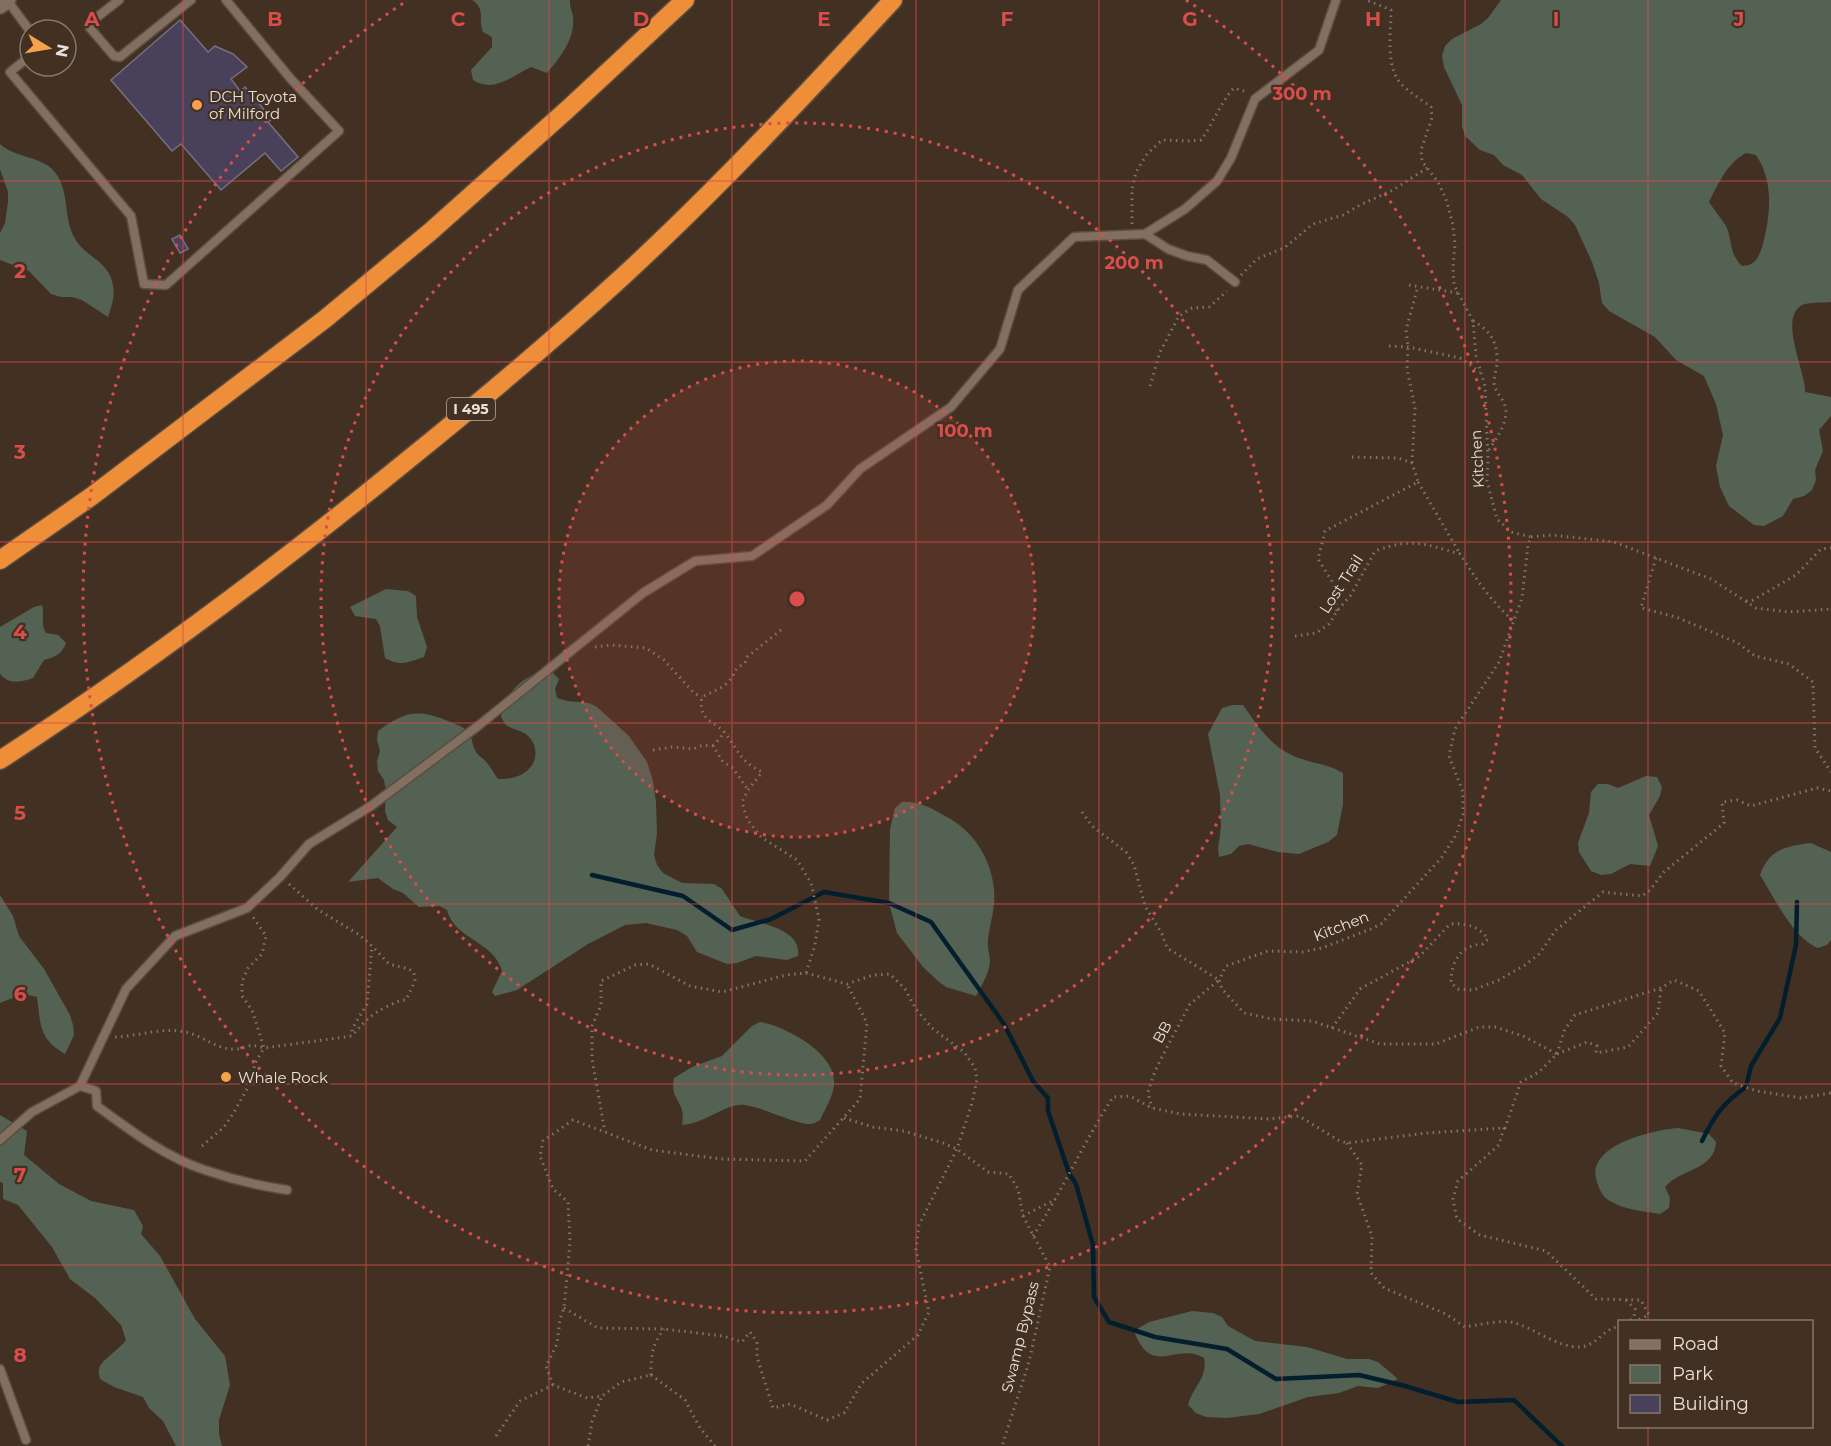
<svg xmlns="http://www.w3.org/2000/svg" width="1831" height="1446" viewBox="0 0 1831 1446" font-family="Montserrat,sans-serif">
  <rect width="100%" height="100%" fill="#423123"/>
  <g fill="#546254" fill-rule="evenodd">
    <path d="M472 0H570C569 7 573 12 573 18 575 39 560 58 547 73L531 67C511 77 493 93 473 80L471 70 492 47V37L483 32C478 19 486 9 472 0Z"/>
    <path d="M1501 0H1831V302C1823 303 1809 302 1802 305 1778 319 1806 371 1805 392L1831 397V416L1819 430 1823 451 1815 470 1816 480 1812 490 1804 496 1793 499 1783 516 1764 526 1754 525 1729 506 1720 487 1716 466 1723 435 1716 404 1704 376 1676 360 1655 337 1609 311 1602 303 1599 283 1592 262 1575 225 1568 217 1541 199 1522 175 1503 165 1494 155 1480 150 1465 136 1462 126V105L1444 67 1442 56 1445 46 1452 39 1481 24 1488 18ZM1746 153 1756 155C1773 180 1771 211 1764 240 1762 248 1759 260 1751 264 1749 266 1745 265 1742 266 1728 252 1733 241 1726 226 1721 218 1714 210 1709 202 1718 184 1728 162 1746 153Z"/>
    <path d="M0 144C15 158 41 156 54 171 70 190 63 216 74 237 83 256 106 259 112 281 116 294 112 305 108 317L82 300 72 297H61L51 294 29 271 0 260V233L5 223 8 202V192L0 169Z"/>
    <path d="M386 589 408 591 416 596 417 617 427 647 424 657C408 662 401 667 385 658L380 626 376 619 355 616 350 607Z"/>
    <path d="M42 605C45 617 40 623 46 633L58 635 66 643C62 654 55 657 44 660L33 678C22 682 9 685 0 674V627L34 607Z"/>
    <path d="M551 671 559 679 555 689 557 698 567 701 589 703 597 707 629 736 647 762 653 781 656 802 657 834 654 855 657 865 663 873 682 883 714 884 722 889 740 916C759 924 802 928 798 956L787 960 756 956 737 963 727 964 697 952 687 936 677 930 646 923 625 925 588 944 517 990 495 996 492 992 502 971C494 941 455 940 447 910L440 906 419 907 403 893 393 889 378 878 348 882 397 827 388 820 385 811 386 790 384 780 378 771 377 761 380 751 377 740 378 731C403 712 418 708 448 721 453 724 461 725 465 729 473 735 471 743 475 750 478 757 484 758 488 764 492 769 494 774 498 779 511 779 524 777 532 765 539 754 535 739 524 733 519 730 511 729 506 725 504 723 503 720 501 717 506 691 524 673 551 671Z"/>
    <path d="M1232 705H1243C1260 729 1273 750 1302 759 1316 764 1330 765 1343 773V804L1337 835 1328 842 1299 854 1278 852 1248 844 1239 846 1231 854 1219 857 1218 849 1221 827 1220 795 1208 734 1222 708Z"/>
    <polygon points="1646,776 1657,777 1662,787 1660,796 1649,815 1658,846 1650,866 1630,864 1611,874 1601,875 1591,871 1579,852 1578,843 1589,813 1591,792 1598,784 1608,784 1618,788"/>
    <path d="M902 802C920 801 931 808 945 816 973 830 991 858 994 889 996 906 990 923 988 939 987 947 990 955 990 962 989 974 981 986 976 996L946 987 938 981 923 967 897 933 889 903 890 829 895 808Z"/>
    <path d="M1811 843 1831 852V940L1827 945 1818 948C1793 938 1774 897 1760 875 1769 849 1787 846 1811 843Z"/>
    <path d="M0 895 13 916 19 936 44 969 70 1015 73 1025 74 1035 65 1054C38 1038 41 1025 37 997 23 993 13 998 0 1003Z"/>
    <path d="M760 1022C784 1026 834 1052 834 1081 835 1094 825 1109 820 1120 819 1121 812 1124 811 1124 797 1125 763 1107 744 1105 726 1103 705 1124 682 1125 687 1101 669 1101 674 1078L692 1067 722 1056 752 1026Z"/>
    <path d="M0 1115 27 1131 24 1155 59 1184 91 1201 134 1210 143 1226 141 1234 160 1256 195 1319 225 1356 230 1385 219 1420V1434L222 1446H176L163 1421 149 1408 143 1397 114 1387 100 1379C100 1376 98 1373 99 1369 100 1361 120 1349 126 1340L121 1325 95 1298 70 1279 52 1247 18 1205 3 1199V1183L0 1182Z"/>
    <path d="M1678 1128 1709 1134 1716 1142C1714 1171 1681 1168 1665 1187L1670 1198 1669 1208 1660 1214C1643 1211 1625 1210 1610 1201 1602 1197 1598 1187 1596 1178 1589 1144 1654 1130 1678 1128Z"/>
    <path d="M1192 1311 1213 1313 1222 1317 1228 1326 1255 1341 1307 1347 1347 1359H1369L1378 1362 1398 1379 1378 1388 1358 1386 1339 1393 1308 1397 1259 1414 1227 1418 1206 1417 1196 1413 1188 1405C1193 1386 1208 1378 1204 1358 1176 1341 1152 1379 1134 1331L1149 1322Z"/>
  </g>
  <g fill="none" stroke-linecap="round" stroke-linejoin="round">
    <g stroke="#031e2d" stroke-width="4.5">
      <polyline points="592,875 683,896 732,930 771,919 824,892 889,903 931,922 1004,1024 1033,1081 1048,1098 1048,1111 1069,1173 1076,1184 1093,1245 1094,1297 1109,1322 1155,1337 1227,1349 1276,1379 1359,1375 1405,1386 1458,1402 1514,1400 1562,1446"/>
      <path d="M1702 1141C1714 1116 1723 1103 1746 1087L1751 1066 1780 1018 1796 945 1797 902"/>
    </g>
  </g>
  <g fill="#49405a" stroke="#766f84" stroke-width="1.5">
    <polygon points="180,20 208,52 215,46 217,47 233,54 247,67 231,79 240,91 245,87 272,119 268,122 298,157 281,171 265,153 221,190 181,144 172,151 111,80"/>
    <polygon points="180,235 188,249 180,253 172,239"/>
  </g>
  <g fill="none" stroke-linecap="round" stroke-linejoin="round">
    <g stroke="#5b4d41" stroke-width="11">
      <g id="service">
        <polyline points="7,0 30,31"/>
        <polyline points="119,0 92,21 90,28 114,56 120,57 191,0"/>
        <polyline points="30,56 10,72 131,216 144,284 166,285 339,131 290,78 226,0"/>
        <polyline points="1145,234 1168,249 1187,256 1207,260 1235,282"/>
        <path d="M80 1086 96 1091 97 1106C128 1129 167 1158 205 1170 231 1179 259 1186 287 1190"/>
        <polyline points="0,1140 32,1112 80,1086 126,989 175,936 247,908 280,877 309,844 371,806 478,726 643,593 695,561 752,556 827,505 860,469 951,407 1000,349 1018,290 1074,237 1145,234 1185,209 1217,181 1231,158 1255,99 1319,50 1336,0"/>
        <polyline points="0,1369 26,1440"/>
      </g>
    </g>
    <g stroke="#5b4d41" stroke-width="18">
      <polyline id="secondary" points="0,6 8,0"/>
    </g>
    <g stroke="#5b4d41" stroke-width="21">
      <g id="motorway">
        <polyline points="0,560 92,496 325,319 430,232 569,108 685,0"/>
        <path d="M0 760C142 668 278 566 409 459 481 401 552 341 620 279 716 191 805 95 893 0"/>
      </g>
    </g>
    <g stroke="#837468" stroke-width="3" stroke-dasharray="1.5 4.5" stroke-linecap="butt">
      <path d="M1132 224V189L1136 172 1147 154 1162 140 1187 141 1201 140C1213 124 1220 103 1234 88L1247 92"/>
      <polyline points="1241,275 1257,259 1284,248 1313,224 1343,215 1360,205 1393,190 1427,168"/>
      <polyline points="1409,285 1458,293"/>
      <path d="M1473 321C1490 330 1498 342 1497 363 1497 369 1494 375 1494 382 1494 390 1500 395 1504 403 1511 419 1497 438 1488 451"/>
      <polyline points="1389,346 1408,347 1460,358 1480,372"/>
      <polyline points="1150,386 1160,352 1179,316 1192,308 1209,307 1227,291"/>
      <polyline points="1412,463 1415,408 1407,369 1408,347 1406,330 1418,286"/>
      <polyline points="1418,482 1460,554"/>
      <polyline points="1531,537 1552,535 1614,542 1711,579 1756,608 1789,612 1831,609"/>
      <polyline points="1656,558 1641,608 1676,617 1738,643 1755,656 1789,664 1813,682 1815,748 1831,772"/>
      <polyline points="1746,601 1753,600 1796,575 1821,549 1831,548"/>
      <polyline points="1337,611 1333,583 1318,559 1325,531 1418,482 1412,463 1398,458 1351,457"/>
      <path d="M781 630 747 657 745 663C732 670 737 672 729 681 722 689 711 692 702 697 697 720 715 721 726 734 740 753 739 760 762 772L748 790 742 802 747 819 761 837 797 860 811 883 819 919 815 945 806 973"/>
      <path d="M1295 636 1316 633 1329 624 1337 611 1351 595 1375 551C1414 537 1423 544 1460 554 1476 579 1492 603 1515 622"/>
      <polyline points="595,647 612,645 646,648 664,660 694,693 702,697"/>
      <polyline points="713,746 725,732"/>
      <polyline points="653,750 672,747 693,749 703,745 713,746 723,762 733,768 748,790"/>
      <polyline points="1082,812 1092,826 1126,852 1134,865 1145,906 1162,934 1167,948 1219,980 1190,1004 1166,1049 1155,1071 1148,1092 1152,1108"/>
      <polyline points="289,884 317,909 358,934 372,946 367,1004 352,1029 352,1035"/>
      <path d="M1332 1028 1360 989 1420 956 1450 924C1467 923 1478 926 1488 939L1483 944C1460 945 1451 962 1451 983L1458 989 1473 990 1499 980 1525 965 1539 954 1556 930 1603 892 1642 896 1650 890 1664 872 1724 823 1722 802 1737 800 1751 806 1817 788 1831 791"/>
      <path d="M115 1037C140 1036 165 1026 189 1033 204 1037 217 1049 233 1049 247 1050 245 1042 264 1048L352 1036C363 1023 372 1013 388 1006 395 1003 398 1000 406 1000L415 981 414 973 409 969 389 964 372 946"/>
      <polyline points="1557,1054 1564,1031 1575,1015 1661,988 1674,980 1699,991 1725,1033 1721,1066 1733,1083 1757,1091 1801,1098 1831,1093"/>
      <polyline points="1557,1054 1587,1042 1597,1046 1596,1053 1628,1047 1658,1013 1661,988"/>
      <polyline points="844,1118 873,1127 904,1131 943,1143 957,1149 988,1172 1009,1174 1018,1189 1023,1216 1050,1267 1029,1362 1002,1446"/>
      <polyline points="1504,1128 1499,1145 1458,1181 1453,1199 1457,1219 1480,1235 1546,1251 1596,1299 1641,1300 1649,1315 1633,1322"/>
      <path d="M1347 1143 1362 1165 1357 1194 1372 1236 1371 1273 1384 1288 1446 1314 1465 1327C1477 1325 1504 1319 1515 1323 1535 1329 1554 1345 1576 1347 1597 1348 1601 1329 1620 1326"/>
      <polyline points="202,1146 224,1127 234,1112 251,1082 255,1063 264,1048 252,1010 242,996 242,982 248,968 262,954 266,936 253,917"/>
      <polyline points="1023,1216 1056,1199"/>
      <path d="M1033 1236C1062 1191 1084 1142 1113 1097L1130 1096 1152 1108 1181 1114 1270 1119 1299 1116 1338 1140 1347 1143 1427 1133 1505 1128 1521 1082 1539 1072 1557 1054 1523 1036 1495 1027H1479L1436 1044H1380L1312 1021 1272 1019 1244 1013 1222 989 1219 980 1226 966 1268 951 1302 952 1322 948 1371 929 1381 924 1442 857 1456 835 1463 814V792L1449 756 1455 729 1499 662 1522 598 1528 545 1531 537 1511 532 1497 519 1487 481 1488 460 1485 386 1476 356 1473 321 1454 285 1453 267 1455 245 1453 225 1446 199 1438 182 1422 161 1421 150 1432 118 1431 107C1421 99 1406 91 1398 80 1386 62 1391 31 1391 10L1366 0"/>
      <polyline points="1626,1300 1635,1309 1634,1317 1628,1322"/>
      <polyline points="564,1308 598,1328 664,1329 723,1336 742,1342 750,1332 757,1342 757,1357 773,1408 790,1404 827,1420 844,1413 862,1383 918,1335 929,1312 916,1250 919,1225 957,1149 972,1103 977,1080 975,1068 964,1052 932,1028 916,1009 905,989 890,974 873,975 847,984 806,973 786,975 722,992 690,986 649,964 635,965 601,981 601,1005 592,1026 592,1059 605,1132"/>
      <polyline points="651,1375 685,1400 700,1428 715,1446"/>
      <path d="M651 1375C651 1355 652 1345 664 1329"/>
      <polyline points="553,1385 546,1366 557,1344 560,1319 564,1308 570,1242 568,1202 553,1189 540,1156 543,1141 573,1120 652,1150 721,1159 805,1161 860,1099 867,1023 847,984"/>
      <polyline points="496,1436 520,1401 553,1385 587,1398 602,1396 621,1382 651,1375"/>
      <polyline points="588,1446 592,1422 602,1396"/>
    </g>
    <use href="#service" stroke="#826f60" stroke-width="8"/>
    <use href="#secondary" stroke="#826f60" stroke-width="15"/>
    <use href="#motorway" stroke="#ee8e38" stroke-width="18"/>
  </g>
  <path fill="none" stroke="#da4d4b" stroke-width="1.5" stroke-opacity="0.55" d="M183 0V1446M366 0V1446M549 0V1446M732 0V1446M916 0V1446M1099 0V1446M1282 0V1446M1465 0V1446M1648 0V1322M0 181H1831M0 362H1831M0 542H1831M0 723H1831M0 904H1831M0 1084H1831M0 1265H1831M1648 1426V1446"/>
  <circle cx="797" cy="599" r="238" fill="#da4d4b" fill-opacity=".12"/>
  <g fill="none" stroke="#da4d4b" stroke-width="3" stroke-dasharray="3 6">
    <circle cx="797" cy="599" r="238"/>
    <circle cx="797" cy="599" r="476"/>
    <path d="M1186 0A714 714 0 1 1 408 0"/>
  </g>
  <g fill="#f7a14a" stroke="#423123" stroke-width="2">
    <circle cx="197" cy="105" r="6"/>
    <circle cx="226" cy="1077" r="6"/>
  </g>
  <g text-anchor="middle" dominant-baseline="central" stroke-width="4.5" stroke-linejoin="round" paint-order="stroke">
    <rect fill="#423123" stroke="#b8aca1" stroke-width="1.5" x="447" y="398" width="48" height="22" rx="4.5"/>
    <g font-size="14" font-weight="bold" fill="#ebe0d7">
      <text x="471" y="409">I 495</text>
    </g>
    <g font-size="15" fill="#ebe0d7" stroke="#423123" text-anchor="start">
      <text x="209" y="96">DCH Toyota<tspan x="209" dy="17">of Milford</tspan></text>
      <text x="238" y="1077">Whale Rock</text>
    </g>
    <g font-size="15" fill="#ebe0d7" stroke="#423123">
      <text transform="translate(1477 459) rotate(-93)">Kitchen</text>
      <text transform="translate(1341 584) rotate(-57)">Lost Trail</text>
      <text transform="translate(1341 926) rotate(-21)">Kitchen</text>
      <text transform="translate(1162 1032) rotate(-61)">BB</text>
      <text transform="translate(1020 1337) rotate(-76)">Swamp Bypass</text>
    </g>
  </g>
  <g font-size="20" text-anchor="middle" font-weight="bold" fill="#da4d4b" stroke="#423123" stroke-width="4.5" stroke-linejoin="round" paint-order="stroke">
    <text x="92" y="26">A</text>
    <text x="275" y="26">B</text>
    <text x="458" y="26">C</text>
    <text x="641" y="26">D</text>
    <text x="824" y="26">E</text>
    <text x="1007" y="26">F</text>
    <text x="1190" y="26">G</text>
    <text x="1373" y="26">H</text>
    <text x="1556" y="26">I</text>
    <text x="1739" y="26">J</text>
    <text x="20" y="278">2</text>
    <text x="20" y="459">3</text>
    <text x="20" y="639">4</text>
    <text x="20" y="820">5</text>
    <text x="20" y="1001">6</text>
    <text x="20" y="1182">7</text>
    <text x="20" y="1362">8</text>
  </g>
  <circle cx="797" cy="599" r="9" fill="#da4d4b" stroke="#423123" stroke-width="3"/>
  <g font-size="18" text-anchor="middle" font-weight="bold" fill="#da4d4b" stroke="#423123" stroke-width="4.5" stroke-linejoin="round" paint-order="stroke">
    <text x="1302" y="100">300 m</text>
    <text x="1134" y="269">200 m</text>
    <text x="965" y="437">100 m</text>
  </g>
  <rect x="1618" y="1320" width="195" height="108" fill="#423123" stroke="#86776b" stroke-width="1.5"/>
  <rect x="1630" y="1340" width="30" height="9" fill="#826f60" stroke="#86776b" stroke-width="1.5"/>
  <text x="1672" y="1350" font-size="18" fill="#ebe0d7">Road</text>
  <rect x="1630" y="1365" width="30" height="18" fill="#546254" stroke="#86776b" stroke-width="1.5"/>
  <text x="1672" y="1380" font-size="18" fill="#ebe0d7">Park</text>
  <rect x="1630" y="1395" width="30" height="18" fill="#49405a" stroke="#86776b" stroke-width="1.5"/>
  <text x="1672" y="1410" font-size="18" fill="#ebe0d7">Building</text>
  <g transform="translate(48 48) rotate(101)"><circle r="28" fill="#423123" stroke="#86776b" stroke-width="1.5"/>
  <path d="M0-4.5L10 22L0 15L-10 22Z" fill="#f7a14a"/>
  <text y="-9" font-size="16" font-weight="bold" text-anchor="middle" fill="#ebe0d7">N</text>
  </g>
</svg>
